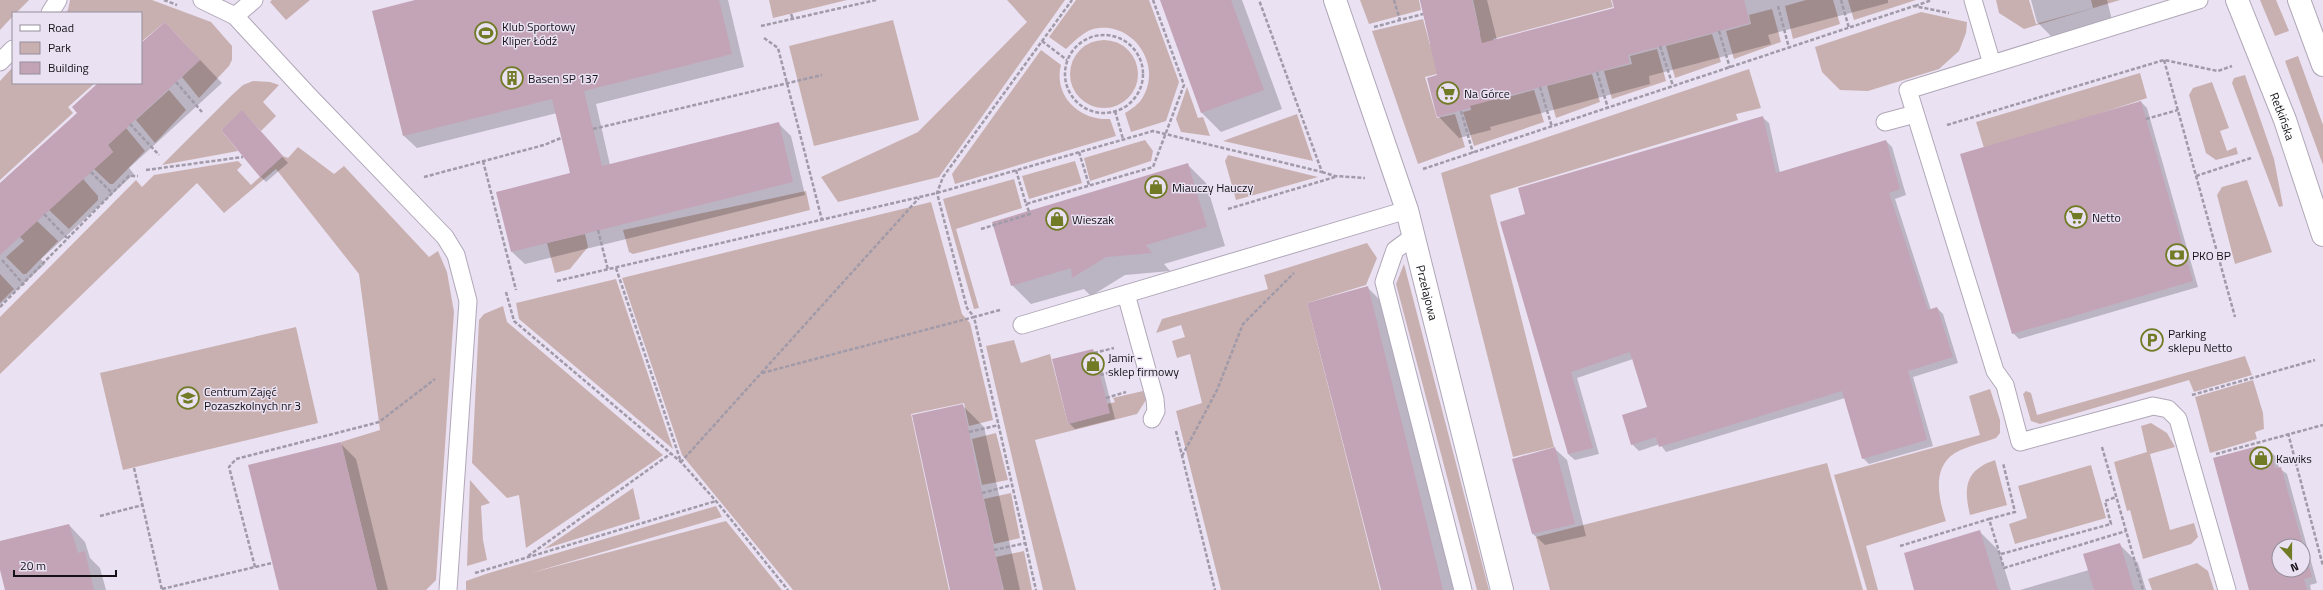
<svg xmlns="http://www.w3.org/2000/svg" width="2323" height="590" viewBox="0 0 2323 590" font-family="'Titillium Web',sans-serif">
  <rect width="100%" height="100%" fill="#eae1f3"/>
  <g fill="#c9b0b0">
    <polygon points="0,0 29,0 16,13 13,13 13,16 0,30"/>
    <polygon points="70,0 152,0 211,22 232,46 232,60 229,66 199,98 182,77 200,60 165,22 141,42 141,13 65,13 68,10"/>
    <polygon points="272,0 310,0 286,20 270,2"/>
    <polygon points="769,0 847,0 773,18"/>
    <polygon points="1007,0 1065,0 939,177 838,202 821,177 918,132 1027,22"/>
    <path d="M1076 0H1149L1179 82 1166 121 1131 132 1125 113C1132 109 1139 104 1143 97 1162 65 1134 24 1099 28 1085 29 1075 41 1066 49L1049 37Z"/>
    <polygon points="1360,0 1419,0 1421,10 1369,24"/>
    <polygon points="1473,0 1611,0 1613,7 1493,39 1508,97 1534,90 1544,122 1474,146 1463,112 1471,110 1461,68 1425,77 1437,118 1455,114 1465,147 1418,164 1372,31 1423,19 1430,45 1480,33"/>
    <polygon points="1806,0 1833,0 1840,24 1793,39 1785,6"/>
    <polygon points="1848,0 1916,0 1854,20"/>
    <polygon points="1996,0 2029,0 2036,24 2093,8 2091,0 2120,0 2024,29 1999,13"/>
    <polygon points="2260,0 2276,0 2289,31 2275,36"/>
    <polygon points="1772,9 1781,42 1734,59 1726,31 1751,24 1749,15"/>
    <polygon points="1921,12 1967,22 1966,33 1959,51 1939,69 1868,91 1840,90 1822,72 1815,47"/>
    <polygon points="893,20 919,120 814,146 789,46"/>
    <polygon points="1712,34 1721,62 1675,78 1666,46"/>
    <circle cx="1104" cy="74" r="34"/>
    <polygon points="1657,49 1666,81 1612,99 1604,71 1632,64 1630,56"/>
    <path d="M1041 50 1061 65C1053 96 1080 121 1110 119L1116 136 955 184 952 174Z"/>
    <polygon points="2298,56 2323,125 2323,165 2285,61"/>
    <polygon points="13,67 13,83 95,83 68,107 73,113 0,180 0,81"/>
    <polygon points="1749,69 1761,108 1736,114 1738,120 1490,195 1554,447 1513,457 1441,173"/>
    <polygon points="2140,73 2147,98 1985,151 1976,122"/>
    <polygon points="1592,74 1600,102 1556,118 1547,86"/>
    <polygon points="2245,75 2274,159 2283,206 2279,207 2232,83 2234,78"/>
    <polygon points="253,81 270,82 279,85 263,102 276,116 261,131 242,111 221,130 238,151 162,165 232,95 243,85"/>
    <polygon points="2212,82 2229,128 2220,131 2227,151 2236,147 2238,154 2216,160 2206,153 2189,95 2193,88"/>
    <polygon points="1187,87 1198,118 1203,117 1210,136 1181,132 1176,119"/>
    <polygon points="169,90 186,110 155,143 136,120"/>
    <polygon points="1297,114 1313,161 1223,141"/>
    <polygon points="126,128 145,151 113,184 110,184 94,169 113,152 108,145"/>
    <polygon points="1145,140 1153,151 1151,161 1090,181 1084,158"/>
    <polygon points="298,147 334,174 344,166 429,257 438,251 447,272 454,312 436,580 426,590 377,590 341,442 380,430 359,274 276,169 224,213 197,183 0,374 0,317 136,180 142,187 154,175 238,161 242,165 237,170 251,185 283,156 288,158"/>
    <polygon points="1228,155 1318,177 1236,200 1225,161"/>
    <polygon points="1075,161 1082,183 1029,199 1022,176"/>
    <polygon points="83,179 98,196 98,200 69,229 49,210"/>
    <polygon points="1014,179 1022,208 956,229 979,308 974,309 943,199"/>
    <polygon points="2247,180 2272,252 2235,264 2217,195 2222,187"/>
    <polygon points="806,191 810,210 633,254 629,252 623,230"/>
    <polygon points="931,202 962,314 970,323 993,420 969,426 964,403 911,414 949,590 793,590 682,455 622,278"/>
    <polygon points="37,221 58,241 26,274 23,274 6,257 24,241 20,237"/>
    <polygon points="585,234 588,247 570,269 555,273 547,243"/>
    <polygon points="1367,243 1377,258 1366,285 1307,303 1380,590 1221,590 1176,411 1202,403 1190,354 1177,358 1172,341 1185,337 1181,325 1156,333 1162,319 1268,289 1264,275"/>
    <polygon points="1404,264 1489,590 1477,590 1396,284"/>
    <polygon points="0,274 14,289 0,303"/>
    <polygon points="616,279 673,449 519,319 516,303"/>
    <polygon points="503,306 507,322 663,455 526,548 519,495 507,498 472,463 479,320 484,314"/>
    <polygon points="296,327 318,423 123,470 100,373"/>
    <polygon points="1014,340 1021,363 1050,354 1068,424 1109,413 1107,404 1115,402 1113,398 1143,391 1146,400 1137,414 1035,440 1076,590 1043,590 986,346"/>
    <polygon points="2245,356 2252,375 2194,392 2189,380 2040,424 2031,421 2023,394 2026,391 2031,393 2037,415"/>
    <polygon points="2253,380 2263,413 2264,429 2255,432 2257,439 2210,453 2195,397"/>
    <path d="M1990 389 2000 420V433L1996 438C1983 443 1967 446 1955 453 1931 468 1939 500 1946 521L1866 546 1878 590H1867L1834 475 1980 435 1969 396Z"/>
    <polygon points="2151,423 2167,433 2175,447 2150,454 2170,530 2194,523 2198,537 2191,544 2143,559 2130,510 2127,511 2114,462 2147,452 2141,426"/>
    <polygon points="996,433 1008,480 982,485 972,439"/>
    <path d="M1995 460 2007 505 1970 515C1963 486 1966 470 1995 460Z"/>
    <polygon points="1827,463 1863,590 1550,590 1536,537"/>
    <polygon points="2091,465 2106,518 2015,544 2009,524 2027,518 2018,486"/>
    <polygon points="470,480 490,503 481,506 483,540 487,560 467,566"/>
    <polygon points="633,488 640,519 544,549"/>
    <polygon points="1011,493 1020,538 994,544 984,499"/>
    <polygon points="716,506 722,517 531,573 726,521 782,590 466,590 466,581 489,573"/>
    <polygon points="1024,551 1032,590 1004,590 996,557"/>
    <polygon points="2197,563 2208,571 2214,590 2152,590 2148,579"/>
  </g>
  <g fill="#0003" fill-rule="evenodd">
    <polygon points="420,0 728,0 744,67 596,104 610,165 778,123 791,136 805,195 525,264 512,252 571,174 557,113 417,148 404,136"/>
    <polygon points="1161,0 1242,0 1282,109 1221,132 1202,113"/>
    <polygon points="1420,0 1487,0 1497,40 1615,9 1617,0 1888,0 1888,3 1768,35 1771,44 1649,76 1650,84 1490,127 1491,130 1459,138 1438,116 1438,75"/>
    <polygon points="2031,0 2107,0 2115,32 2061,46 2037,22"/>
    <polygon points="165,23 222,83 129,168 134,174 41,259 45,264 0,305 0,185 79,113 99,83 141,83 141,45"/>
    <polygon points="2141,102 2147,108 2198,287 2019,339 2013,333"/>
    <polygon points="1762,117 1769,123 1780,173 1886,141 1892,147 1906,195 1895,199 1931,310 1937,308 1943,314 1958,363 1913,377 1933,446 1869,464 1863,458 1845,398 1666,452 1660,444 1639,451 1632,444 1648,408 1633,359 1577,378 1599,454 1575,460 1568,454 1527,215"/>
    <polygon points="248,118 288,163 266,182 260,176"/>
    <polygon points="1187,164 1206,183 1225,246 1164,264 1170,271 1125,275 1091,296 1084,289 1031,304 1012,285"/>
    <polygon points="1367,287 1391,311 1460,590 1382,590"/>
    <polygon points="1093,350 1099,356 1115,419 1075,429 1069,423"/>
    <polygon points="962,405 984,427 1020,590 951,590"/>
    <polygon points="340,443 356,459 388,590 280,590"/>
    <polygon points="1555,449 1567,460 1586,536 1545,545 1533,534"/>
    <path d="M2270 451 2276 457 2279 468 2287 474 2317 583 2310 585 2311 590H2250ZM2279 546H2303V570H2279Z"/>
    <polygon points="69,525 85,542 90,558 100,568 106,590 6,590 0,566 0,542"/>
    <polygon points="1980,532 1999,551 2011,590 1917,590"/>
    <polygon points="2119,544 2138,563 2146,590 2020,590 2089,570"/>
  </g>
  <g fill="#c3a4b6" fill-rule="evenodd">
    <polygon points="415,0 719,0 732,54 584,91 602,166 779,122 793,182 511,252 496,192 570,173 552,99 403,136 372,11"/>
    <polygon points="1160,0 1231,0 1264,90 1201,113"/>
    <polygon points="1420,0 1472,0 1482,43 1614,8 1612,0 1744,0 1750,23 1628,55 1630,63 1470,106 1470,108 1437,117 1427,78 1437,75"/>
    <polygon points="165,22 200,60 108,145 113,152 0,255 0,183 77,113 72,107 98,83 141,83 141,43"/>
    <polygon points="2141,101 2193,281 2012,334 1960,154"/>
    <polygon points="242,110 283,156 260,177 221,130"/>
    <polygon points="1763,116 1776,173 1886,140 1900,189 1889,193 1928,310 1937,307 1953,357 1908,371 1927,440 1862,459 1842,391 1659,447 1656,437 1631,445 1622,415 1647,407 1630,352 1571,372 1593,448 1568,454 1500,222 1525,214 1518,188"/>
    <polygon points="1188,163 1207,227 1146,245 1152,253 1106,257 1072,278 1071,268 1011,286 992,222"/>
    <polygon points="1368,286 1426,520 1443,590 1381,590 1307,303"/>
    <polygon points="1093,349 1110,413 1068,424 1052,359"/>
    <polygon points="963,404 969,432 1003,590 950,590 912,415"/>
    <polygon points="341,442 377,590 279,590 248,465"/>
    <path d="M2258 446 2270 450 2275 468 2281 467 2312 577 2304 579 2307 590H2249L2213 458ZM2279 546H2303V570H2279Z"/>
    <polygon points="1555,447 1575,524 1532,534 1512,459"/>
    <polygon points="69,524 78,553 85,551 94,590 5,590 0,570 0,541"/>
    <polygon points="1980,530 1998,590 1914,590 1904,553"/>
    <polygon points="2120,543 2134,590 2094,590 2083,554"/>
  </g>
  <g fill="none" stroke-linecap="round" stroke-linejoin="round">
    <g stroke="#b0a7b8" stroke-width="19">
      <g id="service">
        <polyline points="202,0 235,16 309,96 445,237 456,255 468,301 448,590"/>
        <polyline points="1973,0 1992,64"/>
        <polyline points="2199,0 1908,90 1995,371 2005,385 2020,442 2153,406 2168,409 2178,419 2227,590"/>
        <polyline points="50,13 58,0"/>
        <polyline points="235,16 254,0"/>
        <polyline points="0,62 13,49"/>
        <polyline points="1885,122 1915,114"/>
        <polyline points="1414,236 1395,250 1384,282 1463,590"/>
        <polyline points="1126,294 1155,399 1156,411 1152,419"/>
        <polyline points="1022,325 1407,210"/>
      </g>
    </g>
    <g stroke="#b0a7b8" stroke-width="24">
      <g id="minor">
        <path id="s1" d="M1335 0 1407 210 1502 590"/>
      </g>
    </g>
    <g stroke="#b0a7b8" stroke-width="24">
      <g id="tertiary">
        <path id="s2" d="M2237 0 2285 120 2323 235"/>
        <polyline points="2299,0 2323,65"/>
      </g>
    </g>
    <g stroke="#a19aa8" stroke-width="2.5" stroke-dasharray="4 2" stroke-linecap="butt">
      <polyline points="164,0 177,5"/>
      <polyline points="1394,0 1400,20"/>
      <polyline points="1841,0 1849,28"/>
      <polyline points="1778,6 1789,48"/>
      <polyline points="1915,6 1932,0"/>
      <polyline points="791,14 793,19"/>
      <polyline points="761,26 876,0"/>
      <polyline points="1374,27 1423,14"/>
      <polyline points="1719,31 1730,68"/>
      <circle cx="1104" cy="74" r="39"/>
      <polyline points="764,38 778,48 822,220"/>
      <polyline points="1042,41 1067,60"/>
      <polyline points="1660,46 1673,86"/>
      <polyline points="2164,60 2235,317"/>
      <polyline points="1597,72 1608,108"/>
      <polyline points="176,82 202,112"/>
      <polyline points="1540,87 1552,127"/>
      <polyline points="1115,111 1123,139"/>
      <polyline points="1461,111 1473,153"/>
      <polyline points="2146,119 2178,110"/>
      <polyline points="130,124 159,155"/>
      <polyline points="1947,125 2164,60 2218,71 2232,66"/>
      <polyline points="593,129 822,75"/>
      <polyline points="1079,152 1089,185"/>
      <polyline points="483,161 516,290"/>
      <polyline points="1423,169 1914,6 1949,13"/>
      <polyline points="146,170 243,157"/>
      <polyline points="1016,170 1026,204 1153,167 1184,85 1153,0"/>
      <polyline points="91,172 112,193"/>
      <polyline points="1322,172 1335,176 1365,178"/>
      <polyline points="2196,176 2251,158"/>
      <polyline points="424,177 544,145 561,138"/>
      <polyline points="1228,209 1335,177"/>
      <polyline points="44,214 67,238"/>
      <polyline points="981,229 1030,214 1026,204"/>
      <polyline points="598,230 608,270"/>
      <polyline points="2,260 24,285"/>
      <polyline points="616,268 681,462 919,198"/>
      <polyline points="557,281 937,193 1153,131 1322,172 1259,0"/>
      <polyline points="506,292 514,321 681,462 716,501 788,590"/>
      <polyline points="0,307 129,176 138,176"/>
      <polyline points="1000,310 974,317 967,308 937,193 943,177 1072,0"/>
      <polyline points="1094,353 1114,348"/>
      <polyline points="762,373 974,317 1036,590"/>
      <polyline points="1100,375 1120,370"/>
      <polyline points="2192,395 2315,360"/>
      <polyline points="1106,398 1126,392"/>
      <polyline points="1176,431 1215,590"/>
      <polyline points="969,432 999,425"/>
      <polyline points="2288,433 2323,566"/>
      <polyline points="2102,447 2143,590"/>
      <polyline points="2216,454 2323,425"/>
      <polyline points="1182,456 1217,390 1243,324 1294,273"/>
      <polyline points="134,468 162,590"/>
      <polyline points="982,493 1012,485"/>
      <polyline points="100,516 143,505"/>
      <polyline points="1989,519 2015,512 2003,463"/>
      <polyline points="1900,546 1989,519 2004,568 2126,531"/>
      <polyline points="994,550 1026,543"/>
      <polyline points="2001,554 2111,524 2105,501 2116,497"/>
      <polyline points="528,556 670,454"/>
      <polyline points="255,567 229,467 236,459 379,422 435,379"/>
      <polyline points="475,573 716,501"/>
      <polyline points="162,589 272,563"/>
    </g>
    <use href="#service" stroke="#fff" stroke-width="17"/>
    <use href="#minor" stroke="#fff" stroke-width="22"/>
    <use href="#tertiary" stroke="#fff" stroke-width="22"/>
  </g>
  <defs>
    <g id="stadium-ring" transform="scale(1.15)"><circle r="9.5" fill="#eae1f3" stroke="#717b26" stroke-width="1.5"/><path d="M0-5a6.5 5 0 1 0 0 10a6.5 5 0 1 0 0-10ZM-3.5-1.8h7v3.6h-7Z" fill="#717b26"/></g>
    <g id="building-ring" transform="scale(1.15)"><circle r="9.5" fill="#eae1f3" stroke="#717b26" stroke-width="1.5"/><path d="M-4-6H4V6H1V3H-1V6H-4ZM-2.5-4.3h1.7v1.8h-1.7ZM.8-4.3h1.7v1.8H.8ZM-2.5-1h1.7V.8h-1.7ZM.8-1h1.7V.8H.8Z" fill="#717b26"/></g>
    <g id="supermarket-ring" transform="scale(1.15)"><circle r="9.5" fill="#eae1f3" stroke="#717b26" stroke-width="1.5"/><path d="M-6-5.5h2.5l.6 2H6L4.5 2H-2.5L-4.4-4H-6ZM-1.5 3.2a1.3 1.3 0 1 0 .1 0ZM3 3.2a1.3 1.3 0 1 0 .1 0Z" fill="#717b26"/></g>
    <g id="shop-ring" transform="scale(1.15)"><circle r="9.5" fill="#eae1f3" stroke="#717b26" stroke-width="1.5"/><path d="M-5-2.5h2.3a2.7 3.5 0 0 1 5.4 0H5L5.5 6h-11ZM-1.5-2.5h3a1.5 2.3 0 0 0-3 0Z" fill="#717b26"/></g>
    <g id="bank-ring" transform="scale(1.15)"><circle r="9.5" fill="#eae1f3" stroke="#717b26" stroke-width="1.5"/><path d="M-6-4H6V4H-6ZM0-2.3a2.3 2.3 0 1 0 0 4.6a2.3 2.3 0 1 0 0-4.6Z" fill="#717b26"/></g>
    <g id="parking-ring" transform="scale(1.15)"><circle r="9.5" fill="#eae1f3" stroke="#717b26" stroke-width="1.5"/><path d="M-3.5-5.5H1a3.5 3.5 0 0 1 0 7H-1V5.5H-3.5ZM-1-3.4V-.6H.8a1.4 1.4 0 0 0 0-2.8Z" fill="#717b26"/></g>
    <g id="school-ring" transform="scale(1.15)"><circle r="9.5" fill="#eae1f3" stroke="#717b26" stroke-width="1.5"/><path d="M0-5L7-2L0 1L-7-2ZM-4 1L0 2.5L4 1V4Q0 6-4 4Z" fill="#717b26"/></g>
  </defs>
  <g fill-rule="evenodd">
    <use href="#stadium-ring" x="486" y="33"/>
    <use href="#building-ring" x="512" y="78"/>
    <use href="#supermarket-ring" x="1448" y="93"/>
    <use href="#shop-ring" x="1156" y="187"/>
    <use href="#supermarket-ring" x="2076" y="217"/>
    <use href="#shop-ring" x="1057" y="219"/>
    <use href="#bank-ring" x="2177" y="255"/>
    <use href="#parking-ring" x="2152" y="340"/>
    <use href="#shop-ring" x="1093" y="364"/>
    <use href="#school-ring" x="188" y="398"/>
    <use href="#shop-ring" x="2261" y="458"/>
  </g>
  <g text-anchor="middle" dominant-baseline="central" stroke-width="3" stroke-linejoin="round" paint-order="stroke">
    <g font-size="12" fill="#151217" stroke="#eae1f3" text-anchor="start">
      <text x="502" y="26">Klub Sportowy<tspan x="502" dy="14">Kliper Łódź</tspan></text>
      <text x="528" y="78">Basen SP 137</text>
      <text x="1464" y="93">Na Górce</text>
      <text x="1172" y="187">Miauczy Hauczy</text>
      <text x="2092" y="217">Netto</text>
      <text x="1072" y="219">Wieszak</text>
      <text x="2192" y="255">PKO BP</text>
      <text x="2168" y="333">Parking<tspan x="2168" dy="14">sklepu Netto</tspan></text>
      <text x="1108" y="357">Jamir -<tspan x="1108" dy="14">sklep firmowy</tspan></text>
      <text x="204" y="391">Centrum Zajęć<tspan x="204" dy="14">Pozaszkolnych nr 3</tspan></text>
      <text x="2276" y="458">Kawiks</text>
    </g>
    <g font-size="12" fill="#151217" stroke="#eae1f3">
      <text stroke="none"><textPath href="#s2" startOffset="125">Retkińska</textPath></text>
      <text stroke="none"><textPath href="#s1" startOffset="307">Przełajowa</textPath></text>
    </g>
  </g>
  <rect x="12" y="12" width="130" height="72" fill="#eae1f3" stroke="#958e9b"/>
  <rect x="20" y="25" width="20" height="6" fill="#ffffff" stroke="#958e9b"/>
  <text x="48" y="32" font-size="12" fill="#151217">Road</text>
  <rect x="20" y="42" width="20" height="12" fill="#c9b0b0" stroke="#958e9b"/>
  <text x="48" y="52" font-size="12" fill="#151217">Park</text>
  <rect x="20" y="62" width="20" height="12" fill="#c3a4b6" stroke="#958e9b"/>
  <text x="48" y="72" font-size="12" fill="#151217">Building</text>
  <g transform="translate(2291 558) rotate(159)"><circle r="19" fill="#eae1f3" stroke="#958e9b"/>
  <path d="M0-3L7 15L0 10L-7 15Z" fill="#717b26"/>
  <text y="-6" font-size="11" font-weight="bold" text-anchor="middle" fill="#151217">N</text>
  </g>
  <path d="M14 570v6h102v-6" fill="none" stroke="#151217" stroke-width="2"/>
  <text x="20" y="570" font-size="12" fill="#151217" stroke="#eae1f3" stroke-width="3" paint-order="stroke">20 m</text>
</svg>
